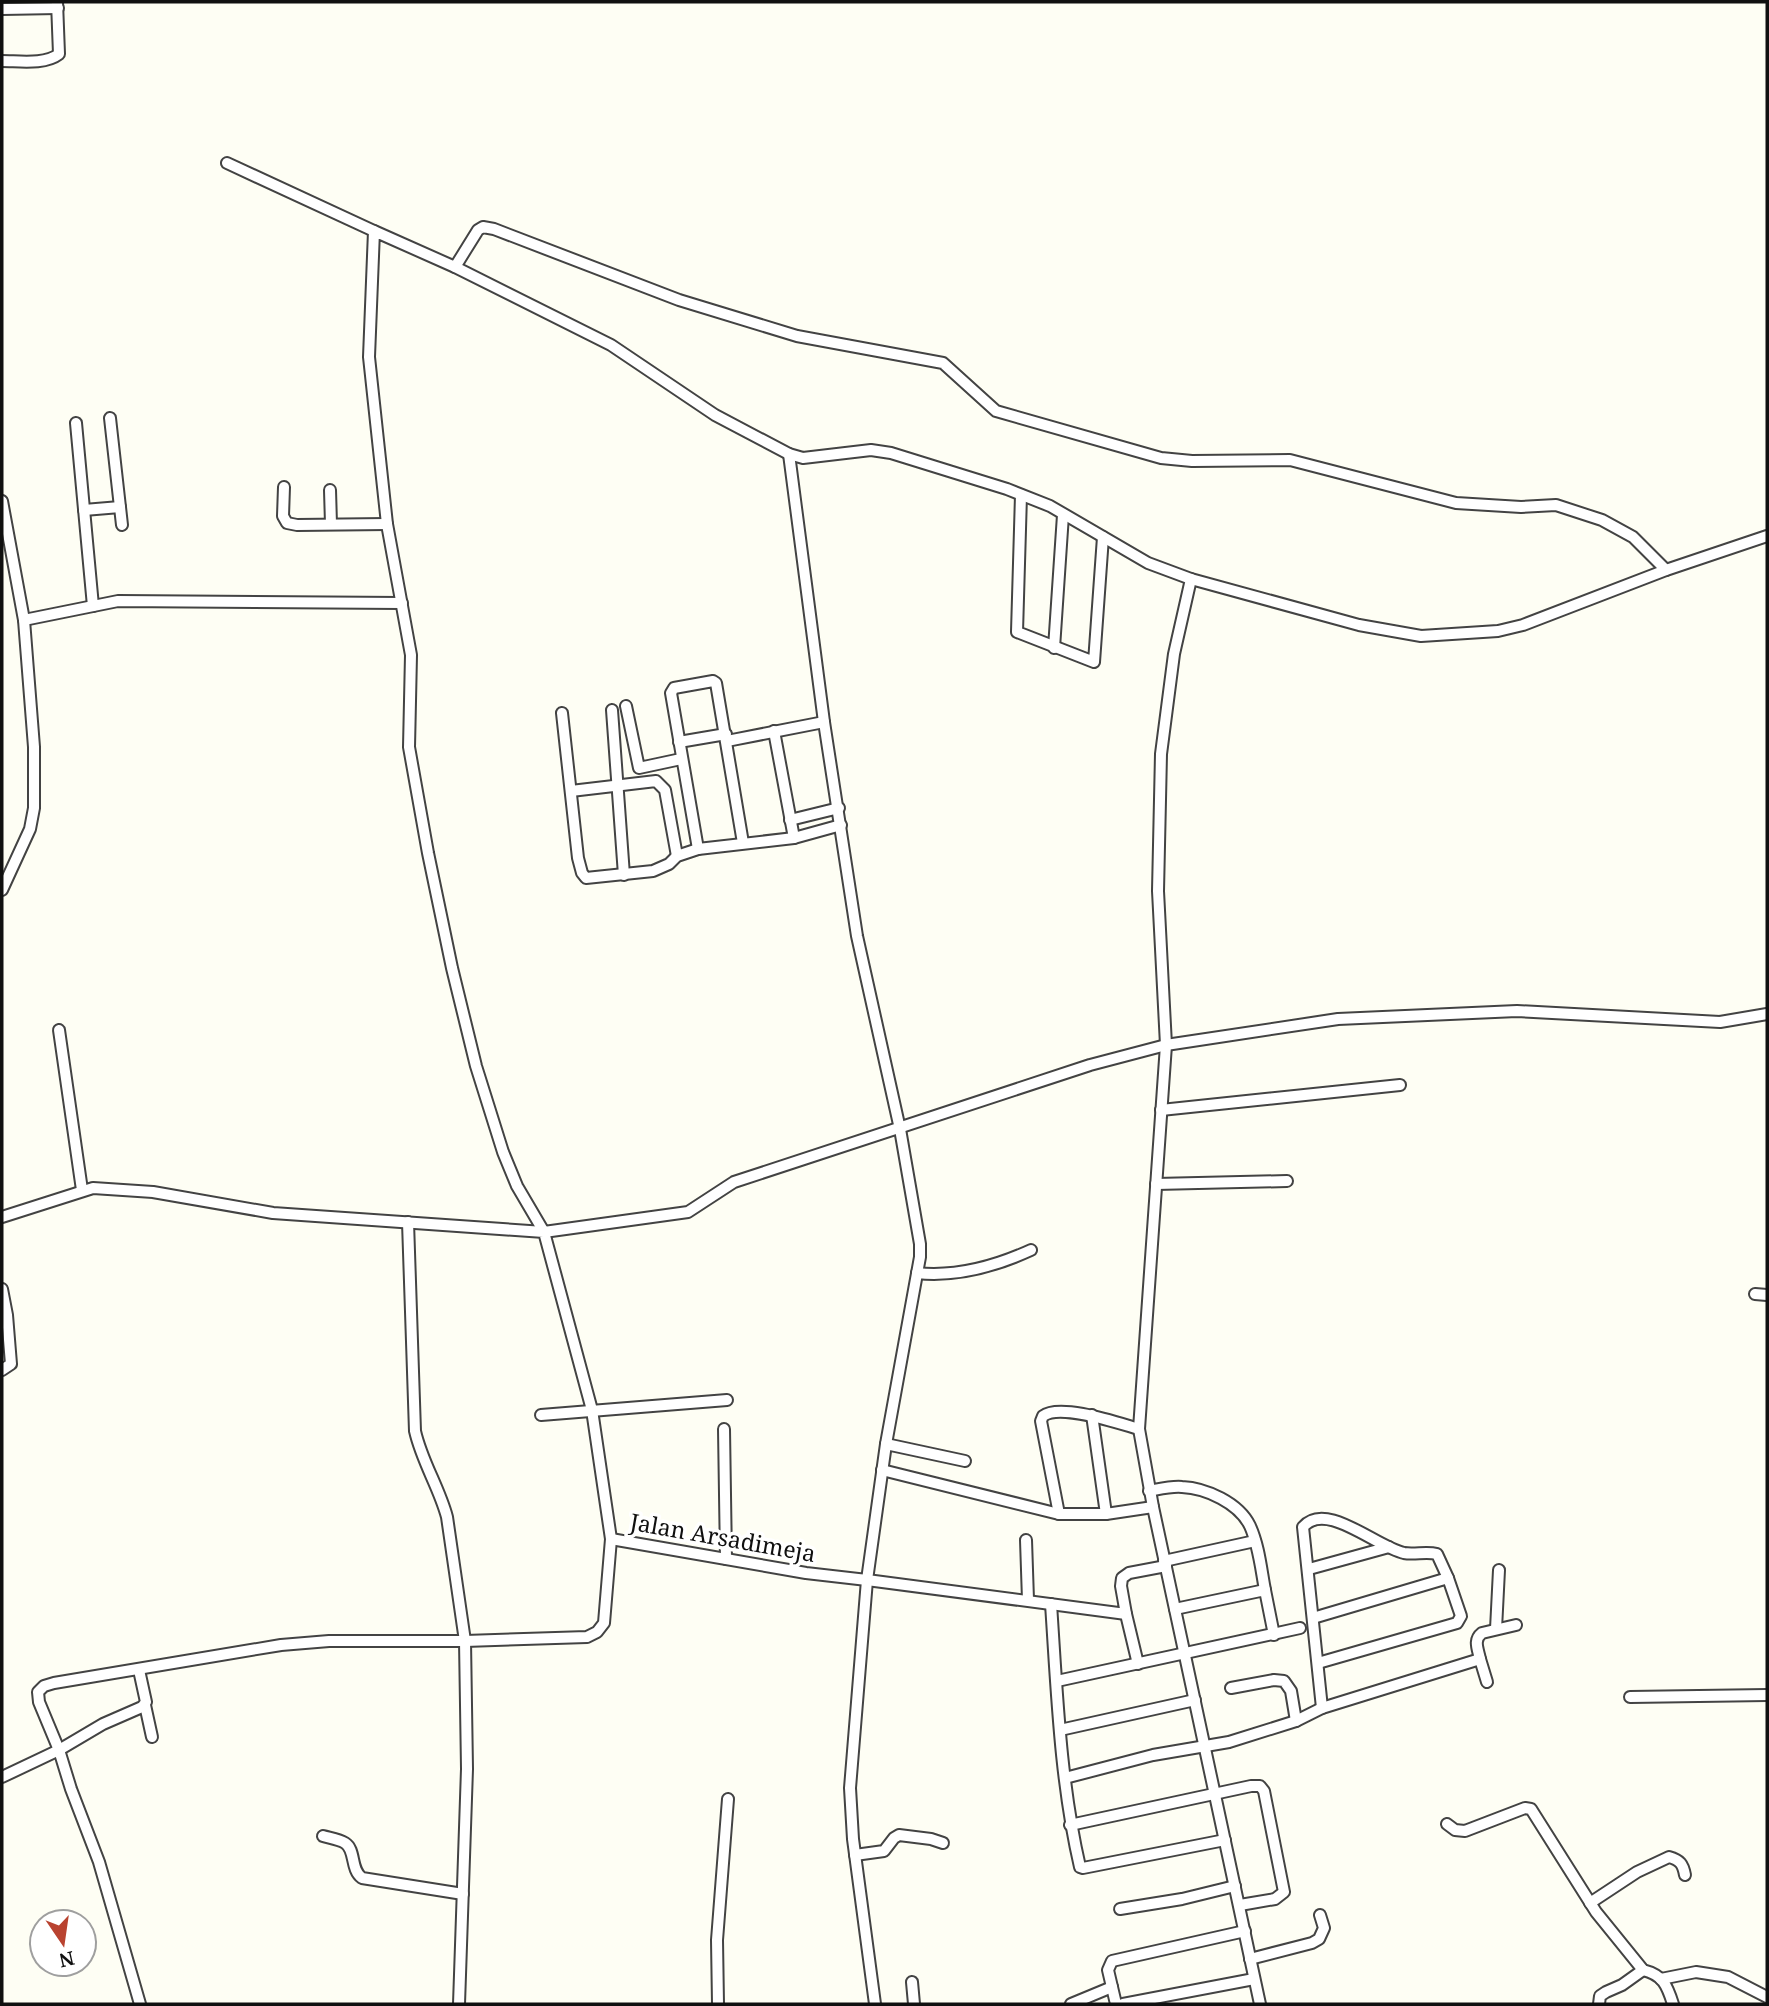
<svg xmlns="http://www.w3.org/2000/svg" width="1769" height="2006" viewBox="0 0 1769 2006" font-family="'Noto Serif',serif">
  <rect width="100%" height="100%" fill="#fefef4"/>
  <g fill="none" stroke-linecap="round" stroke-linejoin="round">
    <g stroke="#434343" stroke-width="14">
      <g id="minor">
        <polyline points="2,9 58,8"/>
        <path d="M2 61C19 61 45 65 59 54L57 2"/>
        <polyline points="227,163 374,231"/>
        <polyline points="455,267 478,230 483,227 494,229 679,300 797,336 943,363 996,411 1161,458 1192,461 1290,460 1456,503 1521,507 1556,505 1602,520 1633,537 1666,570"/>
        <polyline points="110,418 122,525"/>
        <polyline points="76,423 93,606"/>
        <polyline points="789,454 824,722 857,936 900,1129 920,1244 920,1257 886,1444 867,1580 1126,1614 1121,1586 1122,1578 1129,1573 1166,1566"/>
        <polyline points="284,487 283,516 287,523 297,525 387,524"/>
        <polyline points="330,490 331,524"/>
        <polyline points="1021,495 1017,632 1094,662 1103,537"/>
        <polyline points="2,501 24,620 34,747 34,808 30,829 2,890"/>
        <polyline points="84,510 120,507"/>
        <polyline points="1767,536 1666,570 1523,625 1498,631 1421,636 1359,625 1191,579 1148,563 1050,506 1007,489 891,453 871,450 803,458 789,454 715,415 611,345 455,267 374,231 369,357 387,524 411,655 409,747 428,853 452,968 476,1066 503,1152 517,1186 544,1232 688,1212 734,1182 1090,1065 1166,1045 1338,1019 1517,1011 1720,1022 1767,1014"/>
        <polyline points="1191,579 1174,654 1161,754 1158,891 1166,1045 1139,1429 1153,1507 1260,2004"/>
        <polyline points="24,620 118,601 402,603"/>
        <polyline points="1054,648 1063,515"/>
        <polyline points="626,706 639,768 681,759"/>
        <polyline points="612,710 624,875"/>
        <polyline points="562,713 578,858 582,873 586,878 653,871 669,864 677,856 698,849 794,838 841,825"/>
        <polyline points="774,731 794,838"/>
        <polyline points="727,741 824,722"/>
        <polyline points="679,742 726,734"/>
        <polyline points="571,791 656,781 665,790 677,856"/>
        <polyline points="790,820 839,808"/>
        <polyline points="698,849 671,693 674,688 713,681 716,683 743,843"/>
        <polyline points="59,1030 82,1190"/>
        <polyline points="1161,1110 1400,1085"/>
        <polyline points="1156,1184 1287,1181"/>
        <polyline points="2,1217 93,1188 153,1192 273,1213 544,1232 592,1410 611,1539 604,1623 597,1632 587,1637 465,1641 329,1641 281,1645 54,1683 44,1686 38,1692 39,1702 59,1750 71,1789 99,1862 140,2004"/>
        <path d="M408 1222 415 1431C422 1462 439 1487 447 1517L465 1641 467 1769 459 2004"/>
        <path d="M917 1273C955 1277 996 1266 1031 1250"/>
        <polyline points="2,1289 7,1315 11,1364 2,1370"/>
        <polyline points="1755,1294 1767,1295"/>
        <polyline points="541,1415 727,1400"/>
        <polyline points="1092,1415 1106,1514 1153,1507"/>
        <polyline points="724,1429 726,1559"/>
        <polyline points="886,1444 965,1461"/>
        <polyline points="882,1470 1059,1514"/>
        <path d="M1149 1491C1160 1489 1171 1486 1182 1487 1206 1488 1239 1503 1250 1526 1259 1546 1261 1569 1265 1590"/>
        <path d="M1106 1514H1059L1041 1421 1043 1416C1060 1403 1118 1423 1139 1429"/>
        <polyline points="611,1539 806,1573 867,1580 850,1788 853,1839 875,2004"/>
        <polyline points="1026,1540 1028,1600"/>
        <polyline points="1164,1561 1255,1541"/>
        <polyline points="1309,1569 1389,1547"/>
        <path d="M1051 1604C1057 1692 1060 1781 1080 1867L1083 1868 1225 1840"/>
        <polyline points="1175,1609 1265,1590 1274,1635"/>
        <polyline points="1126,1614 1138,1664"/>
        <polyline points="1313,1618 1448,1578 1461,1616 1457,1623 1318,1663"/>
        <polyline points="1496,1629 1499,1570"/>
        <polyline points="1480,1659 1487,1682"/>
        <polyline points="1057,1681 1300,1628"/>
        <polyline points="1231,1688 1274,1680 1284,1681 1291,1691 1296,1721"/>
        <polyline points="1630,1697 1767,1695"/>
        <polyline points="145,1705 152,1737"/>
        <path d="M1322 1708 1303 1527C1326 1500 1376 1547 1404 1553 1415 1555 1426 1551 1437 1554L1448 1578"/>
        <polyline points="1060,1730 1195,1700"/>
        <polyline points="2,1777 59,1750 103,1724 142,1707 146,1702 139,1670"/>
        <path d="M1065 1778 1153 1755 1229 1742 1296 1721 1322 1708 1480 1659C1478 1649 1473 1640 1482 1633L1516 1625"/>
        <path d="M1447 1824 1455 1830 1465 1831 1525 1808 1531 1809 1596 1912 1643 1970C1663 1975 1667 1985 1673 2004"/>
        <polyline points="1070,1825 1251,1786 1260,1786 1264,1791 1284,1892 1275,1899 1240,1905"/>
        <path d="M323 1836C330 1838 339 1839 345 1843 356 1850 350 1869 362 1878L463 1894"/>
        <polyline points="855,1855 884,1851 894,1838 899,1835 931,1839 943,1843"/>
        <path d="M1590 1903 1637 1872 1669 1857C1680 1860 1683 1864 1685 1875"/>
        <polyline points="1120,1909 1182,1899 1235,1886"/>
        <polyline points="1250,1959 1312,1943 1319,1939 1324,1928 1320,1915"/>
        <polyline points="1661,1979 1696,1972 1728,1977 1767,1997"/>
        <polyline points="912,1982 914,2004"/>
        <polyline points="718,2004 717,1940 728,1799"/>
        <polyline points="1071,2004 1112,1987"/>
        <polyline points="1116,2004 1108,1970 1112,1961 1245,1931"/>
        <polyline points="1123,2004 1254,1979"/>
        <polyline points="1599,2004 1600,1996 1606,1992 1622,1985 1643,1970"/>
      </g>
    </g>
    <use href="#minor" stroke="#fff" stroke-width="10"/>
  </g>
  <g text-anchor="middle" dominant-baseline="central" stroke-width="7" stroke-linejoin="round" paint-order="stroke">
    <g font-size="23" fill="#101010" stroke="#fff">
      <text transform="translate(723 1537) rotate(10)">Jalan Arsadimeja</text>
    </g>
  </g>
  <rect width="1769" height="2006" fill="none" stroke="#101010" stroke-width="7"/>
  <g transform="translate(63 1943) rotate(167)"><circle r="33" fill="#ffffff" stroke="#9f9f9f" stroke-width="2"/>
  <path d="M0-5L12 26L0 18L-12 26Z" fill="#b94330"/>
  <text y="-10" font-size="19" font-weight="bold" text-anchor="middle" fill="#101010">N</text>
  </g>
</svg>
